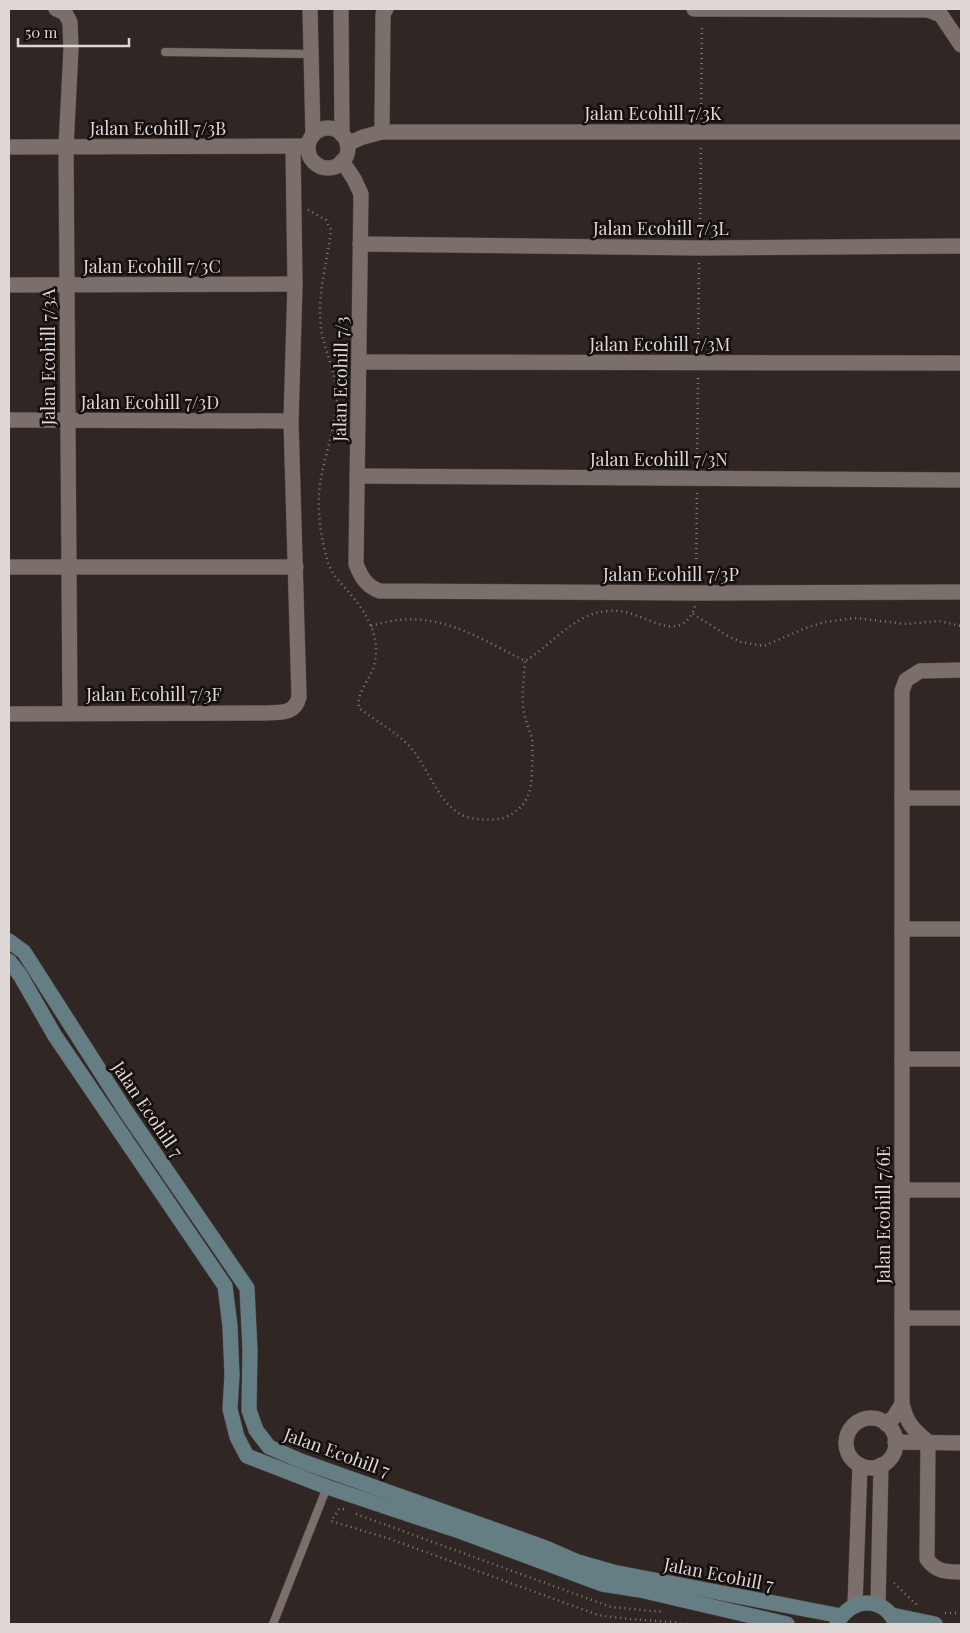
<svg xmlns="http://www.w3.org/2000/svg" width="970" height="1633" viewBox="0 0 970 1633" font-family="'Playfair Display',serif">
  <rect width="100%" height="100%" fill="#302623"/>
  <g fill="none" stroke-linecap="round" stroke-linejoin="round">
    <g stroke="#4b4340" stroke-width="9">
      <g id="lane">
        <polyline points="165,52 312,54"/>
        <polyline points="273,1624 327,1487"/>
      </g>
    </g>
    <g stroke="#4b4340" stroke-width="16">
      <g id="street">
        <polyline points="56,9 65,13 70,22 71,49 66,147 70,712"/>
        <polyline points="310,9 313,135"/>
        <polyline points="341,9 342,135"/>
        <polyline points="694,9 928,10 941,15 961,45"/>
        <circle cx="328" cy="148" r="20"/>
        <polyline points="382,132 383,14 386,9"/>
        <polyline points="347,144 363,137 382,132 961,132"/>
        <polyline points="9,147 308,146"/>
        <path d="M342 161 354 179 361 194 356 564C361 577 367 587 380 591L696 593 961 592"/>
        <polyline points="360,244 700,248 961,246"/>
        <polyline points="9,285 295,284"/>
        <polyline points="359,362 961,363"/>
        <polyline points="9,420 291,421"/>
        <polyline points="357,476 961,480"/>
        <polyline points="9,567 296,567"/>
        <path d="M9 714 264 713C279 712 295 715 299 697L291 421 295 284 293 147"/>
        <polyline points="902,798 961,798"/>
        <polyline points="902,929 961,929"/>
        <polyline points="902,1059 902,691 906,680 920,671 961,670"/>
        <polyline points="902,1190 961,1190"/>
        <polyline points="902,1318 961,1318"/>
        <path d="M902 1404C907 1424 913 1429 928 1442L927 1559C936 1572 947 1572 961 1572"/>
        <circle cx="871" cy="1443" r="25"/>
        <polyline points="886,1424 894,1417 902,1404 902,1059 961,1059"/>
        <polyline points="895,1442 961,1443"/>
        <polyline points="855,1605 860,1465"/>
        <polyline points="878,1605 881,1465"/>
      </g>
    </g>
    <g stroke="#4b4340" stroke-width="16">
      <g id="secondary">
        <polyline points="9,941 24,952 125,1110 247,1288 250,1350 249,1410 256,1430 269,1447 301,1461 546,1548 578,1562 613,1572 841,1616"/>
        <polyline points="9,961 20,975 55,1036 225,1286 230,1326 232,1375 230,1409 237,1437 247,1456 327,1487 462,1532 602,1584 640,1590 787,1624"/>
        <polyline points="892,1615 935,1624"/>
        <path d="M837 1624C850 1597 884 1595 896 1624"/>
      </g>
    </g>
    <g stroke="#867d7b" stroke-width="2.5" stroke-dasharray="1 4" stroke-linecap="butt">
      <polyline points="701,119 702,24"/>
      <path d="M308 210 326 220 331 230C327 264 317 293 321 328 324 351 337 374 337 398 336 431 321 462 319 495 318 515 321 539 327 559 330 572 338 580 347 590 359 604 371 620 375 639 377 648 376 660 373 669 368 681 356 695 359 708 376 721 395 731 410 747 432 771 440 816 477 819 486 820 495 820 503 818 519 812 528 802 531 785 532 775 533 748 532 739 529 728 524 718 523 706 522 691 524 676 525 661"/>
      <polyline points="700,234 701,147"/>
      <polyline points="698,349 699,262"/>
      <polyline points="697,464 698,377"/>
      <polyline points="696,579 697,492"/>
      <polyline points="693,614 728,636 741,642 764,646 808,627 825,622 855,618 906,624 939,621 961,626"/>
      <path d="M371 626C432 606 473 635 525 661 552 645 575 612 609 611 618 610 627 612 635 615 658 623 684 640 695 606"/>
      <polyline points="344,1509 339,1509 331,1521 390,1539 598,1615 628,1619 673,1622 681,1624"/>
      <polyline points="356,1514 611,1607 664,1612"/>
      <polyline points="894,1583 917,1605"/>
      <polyline points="945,1613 961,1613"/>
    </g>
    <use href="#lane" stroke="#7b6f6c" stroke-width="8"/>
    <use href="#street" stroke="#7b6f6c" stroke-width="15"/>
    <use href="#secondary" stroke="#647e84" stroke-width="15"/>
  </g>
  <g text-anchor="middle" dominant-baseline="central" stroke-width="5" stroke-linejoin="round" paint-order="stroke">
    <g font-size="18" fill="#ded7d5" stroke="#15100f">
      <text x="653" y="113">Jalan Ecohill 7/3K</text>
      <text x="158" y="128">Jalan Ecohill 7/3B</text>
      <text x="661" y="228">Jalan Ecohill 7/3L</text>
      <text x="152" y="266">Jalan Ecohill 7/3C</text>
      <text x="660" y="344">Jalan Ecohill 7/3M</text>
      <text transform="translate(48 357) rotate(-90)">Jalan Ecohill 7/3A</text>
      <text transform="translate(340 379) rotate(-89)">Jalan Ecohill 7/3</text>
      <text x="150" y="402">Jalan Ecohill 7/3D</text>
      <text x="659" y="459">Jalan Ecohill 7/3N</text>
      <text x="671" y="574">Jalan Ecohill 7/3P</text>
      <text x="154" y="694">Jalan Ecohill 7/3F</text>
      <text transform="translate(148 1109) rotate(56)">Jalan Ecohill 7</text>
      <text transform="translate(883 1215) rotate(-90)">Jalan Ecohill 7/6E</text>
      <text transform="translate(337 1452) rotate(20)">Jalan Ecohill 7</text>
      <text transform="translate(719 1574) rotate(11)">Jalan Ecohill 7</text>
    </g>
  </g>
  <rect width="970" height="1633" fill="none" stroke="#ded7d5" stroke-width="20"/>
  <path d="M18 38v8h111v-8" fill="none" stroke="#ded7d5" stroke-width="2.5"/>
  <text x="25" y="38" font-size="15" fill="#ded7d5" stroke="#15100f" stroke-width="4" paint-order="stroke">50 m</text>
</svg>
